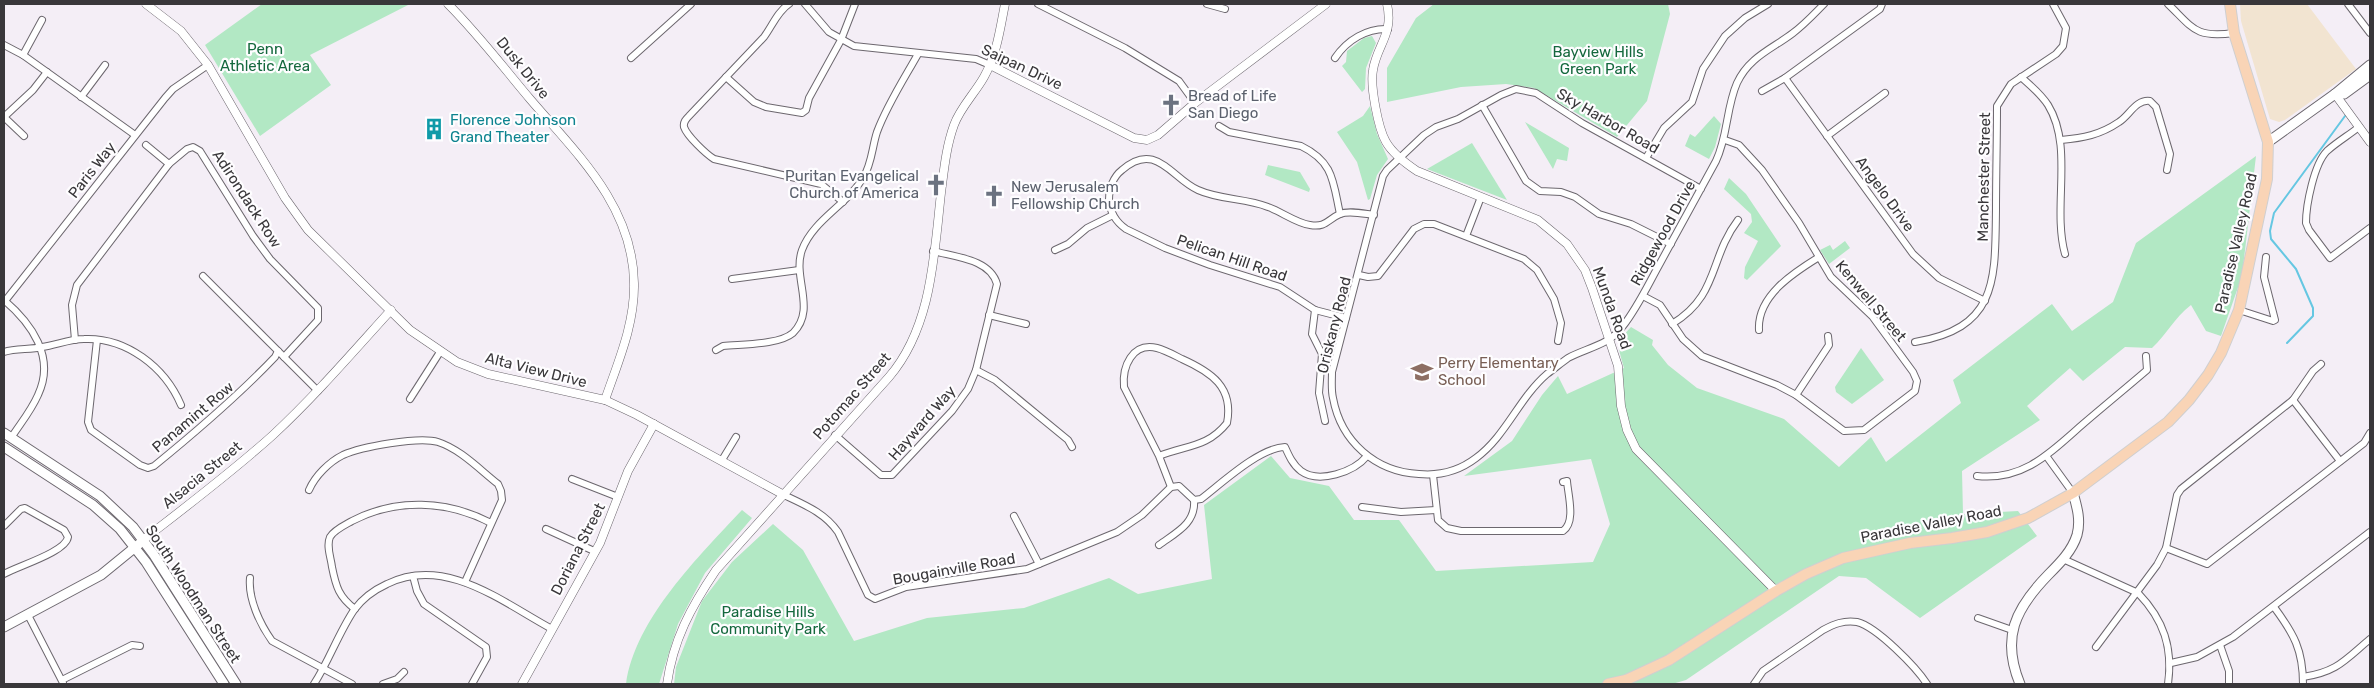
<svg xmlns="http://www.w3.org/2000/svg" width="2374" height="688" viewBox="0 0 2374 688" font-family="Rubik,sans-serif">
  <rect width="100%" height="100%" fill="#f4eef6"/>
  <polygon fill="#f2e4d1" points="2240,4 2307,4 2356,69 2285,120 2279,122 2270,119 2241,21"/>
  <g fill="#b2e8c4">
    <polygon points="262,4 410,4 310,55 331,85 260,136 205,45"/>
    <polygon points="1434,4 1668,4 1670,14 1647,101 1617,137 1534,88 1506,84 1461,87 1387,102 1387,68 1416,18"/>
    <polygon points="1372,36 1376,43 1366,68 1365,89 1362,92 1342,66 1346,62 1347,51 1364,38"/>
    <polygon points="1370,106 1377,134 1388,159 1377,175 1370,199 1368,200 1357,162 1337,132 1363,116"/>
    <polygon points="1714,116 1721,124 1715,147 1709,159 1685,146 1690,134 1695,137"/>
    <polygon points="1525,122 1569,148 1567,161 1557,159 1553,169"/>
    <polygon points="1472,143 1507,200 1427,169"/>
    <path d="M2256 156 2242 276 2221 336 2206 331 2191 305C2174 318 2167 334 2152 348L2125 347 2083 381 2070 368 2027 406 2040 420 1962 471 1963 514 2018 511 2037 536 1920 618 1866 578 1839 576 1686 680 1672 684H674L676 667 702 601 732 562 773 524 803 550 854 641 927 618 1024 608 1109 578 1138 594 1212 579 1204 505 1271 456 1290 478 1329 486 1354 520H1399L1436 571 1593 562 1610 524 1591 459 1464 476 1512 441 1542 395 1558 376 1567 394 1624 368C1618 346 1615 344 1631 327L1653 340 1652 345 1668 365 1697 388 1784 419 1839 467 1871 437 1886 462 1961 403 1953 380 2052 304 2072 331 2113 302 2136 243Z"/>
    <polygon points="1268,165 1300,172 1310,189 1309,192 1265,175"/>
    <polygon points="1729,178 1746,194 1781,246 1747,280 1744,278 1745,267 1758,241 1744,233 1752,222 1751,214 1724,189"/>
    <polygon points="1845,241 1850,248 1829,264 1820,250 1830,245 1833,250"/>
    <polygon points="1861,348 1884,380 1852,404 1836,392 1835,387"/>
    <path d="M742 510 752 518 705 573 678 624 659 684H626C635 619 699 556 742 510Z"/>
  </g>
  <g fill="none" stroke-linecap="round" stroke-linejoin="round">
    <polyline stroke="#65c7e2" stroke-width="2" points="2287,343 2313,316 2313,308 2296,269 2271,239 2270,231 2274,213 2345,116"/>
    <g stroke="#6c676e" stroke-width="8">
      <g id="minor">
        <path d="M789 4C778 11 772 26 764 37L689 116C686 119 683 122 684 127 687 136 706 154 714 159L821 184 843 202"/>
        <polyline points="805,4 829,32 854,46 976,59 990,65"/>
        <polyline points="1038,4 1125,48 1179,81 1195,103"/>
        <polyline points="1207,4 1225,9"/>
        <path d="M2168 4C2194 29 2195 38 2234 33"/>
        <polyline points="2348,4 2370,33"/>
        <polyline points="4,45 23,55 135,135"/>
        <polyline points="23,55 42,20"/>
        <polyline points="631,58 691,4"/>
        <path d="M1335 58C1347 40 1367 28 1388 29"/>
        <polyline points="726,77 754,102 766,107 802,113 806,110 809,98 841,40 855,4"/>
        <path d="M2021 77C2030 85 2041 94 2048 105 2074 147 2052 207 2065 254"/>
        <polyline points="1785,78 1913,254 1939,278 1985,301"/>
        <polyline points="1762,91 1785,78 1880,9 1882,4"/>
        <polyline points="81,97 105,65"/>
        <polyline points="1482,105 1526,181 1540,191 1561,192 1575,197 1599,214 1631,224 1671,244"/>
        <polyline points="4,117 33,90 47,72"/>
        <polyline points="4,117 24,136"/>
        <path d="M1219 126 1229 132 1301 146C1334 162 1333 182 1340 214"/>
        <path d="M2359 127C2349 135 2337 142 2327 151 2314 164 2306 205 2306 223L2309 230 2330 258 2370 228"/>
        <polyline points="1827,136 1885,93"/>
        <path d="M2061 140C2083 138 2100 135 2119 122 2129 116 2136 99 2150 101L2156 107 2170 154 2167 170"/>
        <polyline points="146,145 169,164"/>
        <polyline points="1646,158 1664,128 1692,102 1703,69 1725,36 1745,18 1768,4"/>
        <path d="M1701 189 1582 123 1536 93 1516 89 1501 95 1458 119 1436 127 1424 135 1387 170 1383 176 1332 372C1332 380 1331 390 1333 398 1341 442 1376 472 1419 474 1440 476 1459 471 1476 458 1506 436 1519 398 1547 374 1554 369 1561 363 1568 358 1586 348 1610 345 1623 326 1637 308 1647 287 1658 267 1677 232 1697 196 1716 161 1728 136 1726 108 1737 83 1749 57 1772 49 1793 33 1805 24 1814 14 1824 4"/>
        <polyline points="1466,236 1481,197"/>
        <polyline points="1055,250 1068,244 1087,228 1113,215"/>
        <polyline points="1359,275 1368,277 1378,276 1414,229 1424,224 1434,224 1524,259 1537,270 1554,299 1561,323 1558,341"/>
        <polyline points="203,276 318,391"/>
        <polyline points="732,279 799,270"/>
        <polyline points="1643,296 1660,305 1683,339 1702,356 1777,385 1796,395 1844,431 1864,430 1915,391 1917,381 1913,372 1872,316 1831,277 1799,223 1762,170 1739,145 1725,140"/>
        <path d="M4 300C31 323 56 357 38 395 31 411 20 424 11 438"/>
        <polyline points="5,301 165,98 173,89 208,65"/>
        <polyline points="1315,310 1312,334 1322,354 1319,393 1325,421"/>
        <polyline points="2239,310 2273,321 2275,320 2264,277 2266,257"/>
        <polyline points="989,315 1026,324"/>
        <path d="M1346 318 1315 310 1280 287 1210 265 1165 248 1126 229C1116 222 1110 212 1109 200 1109 189 1113 177 1122 170 1156 140 1172 179 1198 190 1220 200 1246 198 1268 207 1280 211 1298 224 1310 225 1326 228 1328 219 1340 214 1349 210 1365 214 1374 215"/>
        <path d="M1672 324C1719 296 1709 258 1738 220"/>
        <path d="M1759 330C1757 296 1793 273 1819 257"/>
        <polyline points="75,340 72,305 77,285 169,164 187,149 193,147 200,151 253,236 270,259 318,308 318,320 284,357"/>
        <path d="M97 340 88 422 91 430 140 465 148 468 154 466C197 431 237 397 275 357L278 351"/>
        <path d="M1915 342C1998 328 1995 280 1996 210 1996 176 1997 141 1997 106L2011 84 2056 54 2063 46 2066 28 2053 4"/>
        <path d="M716 350 723 346C742 344 779 345 793 333 817 309 792 278 802 250 813 220 847 205 863 178 872 164 872 147 877 132 887 105 904 79 918 54"/>
        <path d="M4 352C16 348 30 350 42 347 56 345 70 339 84 339 126 337 165 367 181 405"/>
        <polyline points="976,370 995,380 1068,440 1072,447"/>
        <polyline points="1796,395 1829,345 1828,336"/>
        <polyline points="410,399 440,352"/>
        <polyline points="2293,400 2340,461"/>
        <path d="M835 435 881 475H892L952 411 968 389 976 370 997 284C990 259 955 257 933 251"/>
        <path d="M1159 456C1186 445 1207 448 1227 423 1234 387 1211 372 1182 359 1174 355 1165 350 1157 348 1132 342 1122 367 1124 387L1159 456 1171 487"/>
        <polyline points="2047,457 2073,493"/>
        <polyline points="722,460 736,437"/>
        <path d="M1433 475 1438 520 1447 528 1461 531H1563C1576 522 1568 495 1567 481L1563 482"/>
        <path d="M1977 476C2024 481 2051 452 2083 424 2104 406 2126 388 2147 370L2146 356"/>
        <polyline points="572,479 618,497"/>
        <path d="M309 490C315 476 329 462 343 455 361 447 419 436 438 442 460 449 479 469 498 484L501 491 502 500 465 582"/>
        <path d="M784 495C805 505 825 513 838 532L868 595 875 599 906 587 1027 569 1117 532 1142 515 1171 487 1179 486 1194 500 1201 499C1222 483 1259 448 1285 447 1289 456 1293 465 1301 471 1319 484 1354 472 1367 456"/>
        <polyline points="1362,507 1401,512 1436,510"/>
        <polyline points="1014,516 1039,564"/>
        <path d="M4 526 21 509 25 508 64 530 68 537C66 552 18 566 4 574"/>
        <polyline points="546,529 594,551"/>
        <path d="M1159 545C1175 533 1196 524 1194 500"/>
        <polyline points="2166,548 2207,564 2364,443 2370,433"/>
        <path d="M2063 559 2138 593C2164 620 2173 648 2168 684"/>
        <polyline points="413,576 417,591 424,604 486,647 487,657 472,684"/>
        <path d="M250 578C248 599 260 624 272 641L352 684"/>
        <path d="M2274 607C2294 634 2303 650 2303 684"/>
        <path d="M355 609C339 597 336 587 332 567 331 558 326 546 330 537 334 530 345 525 352 521 396 498 447 500 491 523"/>
        <polyline points="28,615 63,683"/>
        <polyline points="1978,618 2012,630"/>
        <polyline points="2220,645 2229,671 2229,684"/>
        <polyline points="2096,647 2157,565 2166,548 2177,495 2181,489 2293,400 2313,371 2321,364"/>
        <polyline points="2171,663 2197,657 2233,637 2370,532"/>
        <path d="M2303 677C2337 672 2345 660 2370 639"/>
        <polyline points="62,680 132,645 140,646"/>
        <path d="M314 684C329 661 338 634 354 610 362 599 374 590 387 584 445 555 502 602 552 629"/>
        <polyline points="383,684 397,679 404,672"/>
        <path d="M1754 684 1763 671 1823 630C1834 624 1844 620 1857 622 1877 627 1916 667 1927 684"/>
      </g>
    </g>
    <g stroke="#6c676e" stroke-width="9">
      <g id="tertiary">
        <polyline points="146,4 181,31 208,65 285,198 308,230 410,330 457,362 488,374 605,400 637,415 784,495"/>
        <path d="M448 4C478 34 503 67 530 99 577 154 633 206 634 283 635 324 618 362 605 400"/>
        <path d="M1387 4C1394 34 1377 45 1373 70 1370 86 1378 128 1386 142 1393 154 1405 163 1417 171L1538 220 1567 244 1585 270 1592 288 1618 366 1621 406 1627 430 1636 449 1776 591"/>
        <polyline points="990,65 1134,138 1147,140 1158,135 1195,103 1326,4"/>
        <polyline points="2335,94 2370,142"/>
        <path d="M143 540C187 506 232 472 273 435 315 396 352 353 391 310"/>
        <polyline points="522,684 600,543 628,471 654,424"/>
        <path d="M667 684C673 640 691 607 716 570L889 377C932 327 934 255 941 193 944 170 946 147 954 125 960 108 975 93 984 77 997 54 1000 29 1005 4"/>
      </g>
    </g>
    <g stroke="#6c676e" stroke-width="11">
      <g id="secondary">
        <polyline points="2335,94 2344,94 2370,75"/>
        <polyline points="2268,142 2335,94 2370,65"/>
        <polyline points="4,433 100,496 133,527 154,555 236,684"/>
        <polyline points="4,447 93,505 120,529 146,562 224,684"/>
        <polyline points="4,627 101,575 139,544"/>
        <path d="M2020 684C2001 638 2015 609 2048 575 2060 563 2072 551 2077 535 2081 520 2077 507 2073 493"/>
      </g>
    </g>
    <g stroke="#cfcfd0" stroke-width="12">
      <polyline id="primary" points="1608,684 1626,680 1669,660 1776,591 1806,574 1843,558 1910,543 1952,538 1987,532 2028,518 2073,493 2168,422 2189,400 2208,375 2221,353 2239,310 2267,179 2268,142 2234,33 2230,4"/>
    </g>
    <use href="#minor" stroke="#fff" stroke-width="6"/>
    <use href="#tertiary" stroke="#fff" stroke-width="8"/>
    <use href="#secondary" stroke="#fff" stroke-width="9"/>
    <use href="#primary" stroke="#f9d4b6" stroke-width="10"/>
  </g>
  <defs>
    <g id="church-bare" transform="scale(1.725)"><path d="M-1.2-6h2.4v3.5h3.3v2.4h-3.3V6h-2.4V-.1h-3.3v-2.4h3.3Z" fill="#6b7280" stroke="#fefdff" stroke-width="2.5" paint-order="stroke"/></g>
    <g id="building-bare" transform="scale(1.725)"><path d="M-4-6H4V6H1V3H-1V6H-4ZM-2.5-4.3h1.7v1.8h-1.7ZM.8-4.3h1.7v1.8H.8ZM-2.5-1h1.7V.8h-1.7ZM.8-1h1.7V.8H.8Z" fill="#0f9aa8" stroke="#fefdff" stroke-width="2.5" paint-order="stroke"/></g>
    <g id="school-bare" transform="scale(1.725)"><path d="M0-5L7-2L0 1L-7-2ZM-4 1L0 2.5L4 1V4Q0 6-4 4Z" fill="#8d6e63" stroke="#fefdff" stroke-width="2.5" paint-order="stroke"/></g>
  </defs>
  <g fill-rule="evenodd">
    <use href="#church-bare" x="1171" y="105"/>
    <use href="#building-bare" x="434" y="129"/>
    <use href="#church-bare" x="936" y="185"/>
    <use href="#church-bare" x="994" y="196"/>
    <use href="#school-bare" x="1422" y="372"/>
  </g>
  <g text-anchor="middle" dominant-baseline="central" stroke-width="4.5" stroke-linejoin="round" paint-order="stroke">
    <g font-size="15" fill="#14683d" stroke="#fefdff">
      <text x="265" y="49">Penn<tspan x="265" dy="17">Athletic Area</tspan></text>
      <text x="1598" y="52">Bayview Hills<tspan x="1598" dy="17">Green Park</tspan></text>
      <text x="768" y="612">Paradise Hills<tspan x="768" dy="17">Community Park</tspan></text>
    </g>
    <g font-size="15" fill="#39373a" stroke="#fefdff">
      <text transform="translate(1022 67) rotate(25)">Saipan Drive</text>
      <text transform="translate(523 68) rotate(51)">Dusk Drive</text>
      <text transform="translate(1608 121) rotate(30)">Sky Harbor Road</text>
      <text transform="translate(92 170) rotate(-52)">Paris Way</text>
      <text transform="translate(1984 177) rotate(-89)">Manchester Street</text>
      <text transform="translate(1885 194) rotate(54)">Angelo Drive</text>
      <text transform="translate(247 199) rotate(57)">Adirondack Row</text>
      <text transform="translate(1663 233) rotate(-61)">Ridgewood Drive</text>
      <text transform="translate(2236 243) rotate(-77)">Paradise Valley Road</text>
      <text transform="translate(1232 258) rotate(19)">Pelican Hill Road</text>
      <text transform="translate(1871 301) rotate(50)">Kenwell Street</text>
      <text transform="translate(1612 308) rotate(70)">Munda Road</text>
      <text transform="translate(1334 325) rotate(-76)">Oriskany Road</text>
      <text transform="translate(536 370) rotate(14)">Alta View Drive</text>
      <text transform="translate(852 396) rotate(-49)">Potomac Street</text>
      <text transform="translate(193 417) rotate(-40)">Panamint Row</text>
      <text transform="translate(922 423) rotate(-49)">Hayward Way</text>
      <text transform="translate(202 475) rotate(-39)">Alsacia Street</text>
      <text transform="translate(1931 524) rotate(-11)">Paradise Valley Road</text>
      <text transform="translate(578 549) rotate(-63)">Doriana Street</text>
      <text transform="translate(954 569) rotate(-10)">Bougainville Road</text>
      <text transform="translate(193 594) rotate(57)">South Woodman Street</text>
    </g>
    <g font-size="15" fill="#5b616d" stroke="#fefdff" text-anchor="start">
      <text x="1188" y="96">Bread of Life<tspan x="1188" dy="17">San Diego</tspan></text>
      <text x="919" y="176" text-anchor="end">Puritan Evangelical<tspan x="919" dy="17">Church of America</tspan></text>
      <text x="1011" y="187">New Jerusalem<tspan x="1011" dy="17">Fellowship Church</tspan></text>
    </g>
    <g font-size="15" fill="#0d838f" stroke="#fefdff" text-anchor="start">
      <text x="450" y="120">Florence Johnson<tspan x="450" dy="17">Grand Theater</tspan></text>
    </g>
    <g font-size="15" fill="#785e54" stroke="#fefdff" text-anchor="start">
      <text x="1438" y="363">Perry Elementary<tspan x="1438" dy="17">School</tspan></text>
    </g>
  </g>
  <rect width="2374" height="688" fill="none" stroke="#39373a" stroke-width="10"/>
</svg>
